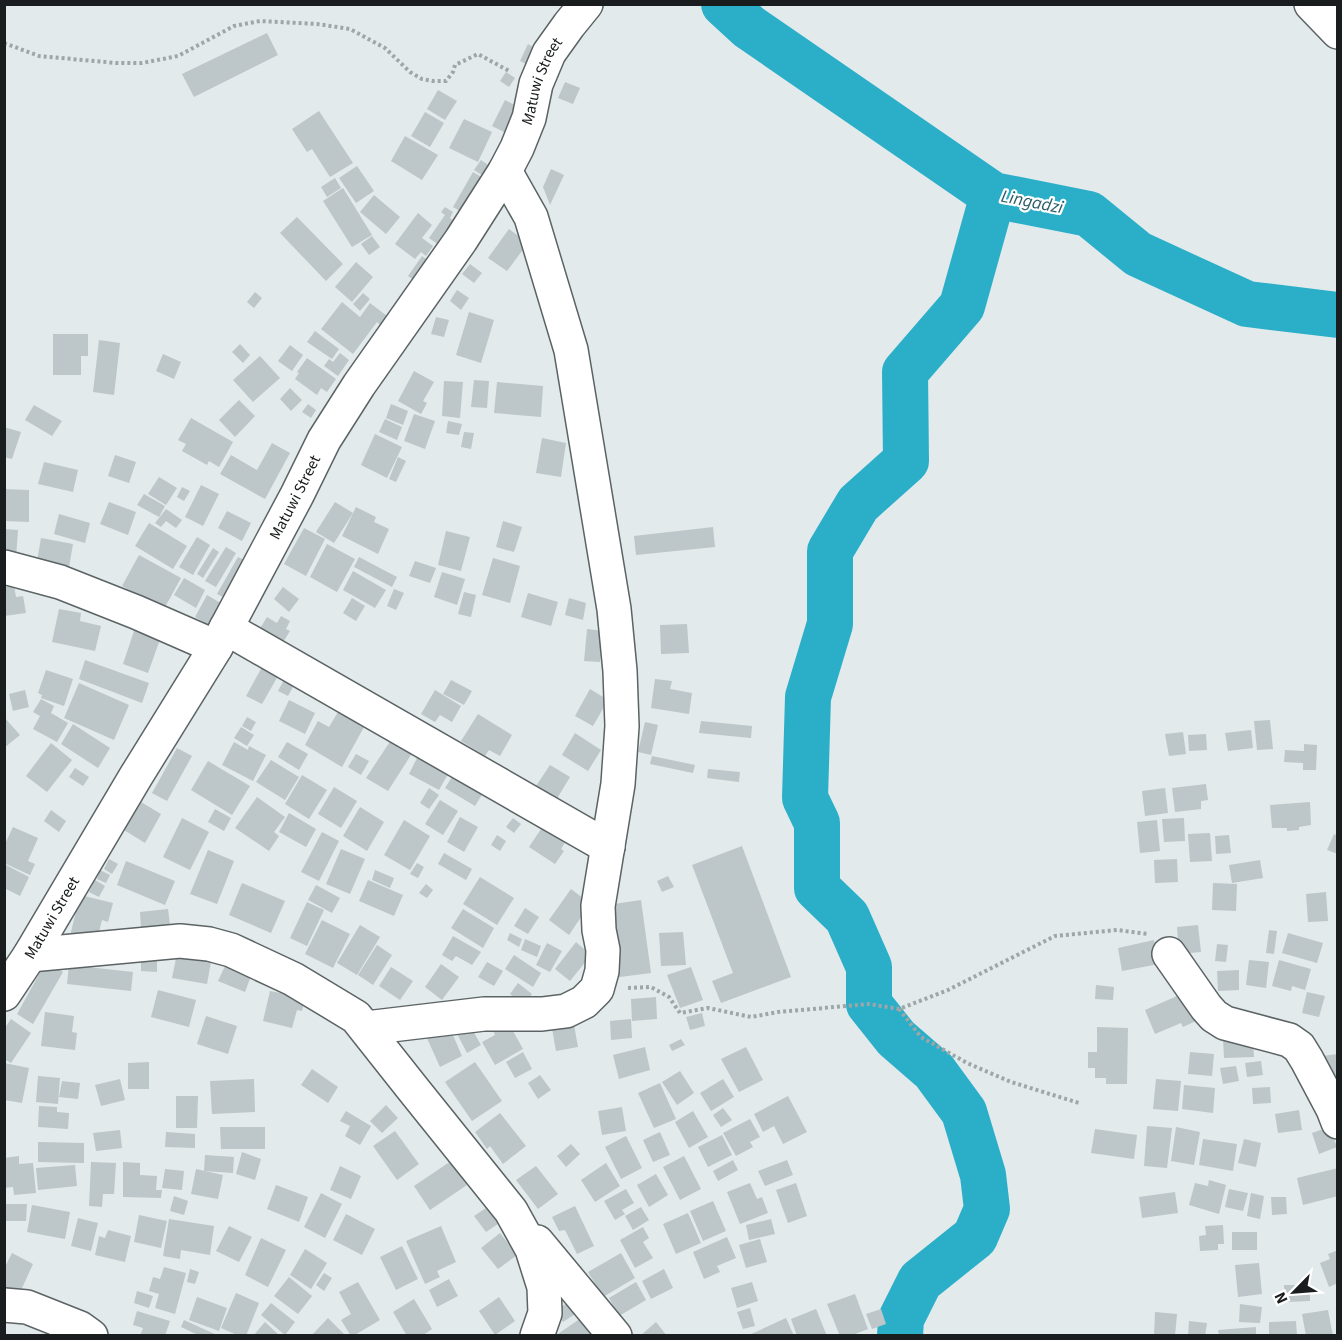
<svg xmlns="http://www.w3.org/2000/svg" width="1342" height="1340" viewBox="0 0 1342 1340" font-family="'Source Sans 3',sans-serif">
  <rect width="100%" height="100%" fill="#e2eaec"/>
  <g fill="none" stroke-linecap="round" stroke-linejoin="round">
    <g stroke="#2bafc9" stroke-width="46">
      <polyline points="724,4 749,27 993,195 1089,214 1138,254 1247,304 1338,315"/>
      <polyline points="900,1336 901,1319 920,1281 975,1237 987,1209 983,1175 964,1112 934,1071 896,1038 869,1004 869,967 847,917 817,888 817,823 805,798 808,697 830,624 830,551 858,504 906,461 905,372 962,306 993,195"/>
    </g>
  </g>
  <g fill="#bdc6c8">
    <polygon points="267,33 278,55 194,97 182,74"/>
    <polygon points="528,44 536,49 528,65 520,61"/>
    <polygon points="506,72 515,78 509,87 500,81"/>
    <polygon points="565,82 580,88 573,104 558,98"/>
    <polygon points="438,90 457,101 445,120 427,109"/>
    <polygon points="505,100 518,107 506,133 492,126"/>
    <polygon points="319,111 353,163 330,177 312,149 307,152 292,129"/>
    <polygon points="425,112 444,123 430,147 411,136"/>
    <polygon points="464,119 492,132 478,162 449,148"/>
    <polygon points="405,136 438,155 422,180 391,161"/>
    <polygon points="481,160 491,167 485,177 474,170"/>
    <polygon points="357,166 374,191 356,203 339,178"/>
    <polygon points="551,169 564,175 550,205 543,187"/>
    <polygon points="473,172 483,178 463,213 453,207"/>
    <polygon points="335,178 341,188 327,197 321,187"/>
    <polygon points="343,188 372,235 352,247 323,201"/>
    <polygon points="374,195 400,217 386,234 360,212"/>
    <polygon points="445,207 453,212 450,218 455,222 439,245 429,238 445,215 441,212"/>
    <polygon points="418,213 432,225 422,238 433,246 426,256 421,252 415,259 395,244"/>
    <polygon points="297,217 343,264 326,281 280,233"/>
    <polygon points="509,229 528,243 507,271 488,258"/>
    <polygon points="372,236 380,247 369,255 361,244"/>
    <polygon points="422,256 433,264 419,284 408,276"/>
    <polygon points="356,262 373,277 352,302 335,287"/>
    <polygon points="470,264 482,273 474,283 462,274"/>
    <polygon points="457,290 469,298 461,310 450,301"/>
    <polygon points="255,292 262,298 254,308 247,302"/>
    <polygon points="363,293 370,299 360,311 353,304"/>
    <polygon points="342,302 360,317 370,303 387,316 380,325 377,322 353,354 321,329"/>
    <polygon points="469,312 494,320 481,363 456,355"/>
    <polygon points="436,317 449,320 444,337 431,334"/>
    <polygon points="315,331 339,349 332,359 307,342"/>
    <polygon points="53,334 88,334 88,356 81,356 81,375 53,375"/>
    <polygon points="99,340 120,343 114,395 93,392"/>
    <polygon points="240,344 250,355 243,363 232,352"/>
    <polygon points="290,345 303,355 292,371 278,361"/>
    <polygon points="340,353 349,360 338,376 324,366 329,359 333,362"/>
    <polygon points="163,354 181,362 174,379 156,371"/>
    <polygon points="260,356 280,378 253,402 233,380"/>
    <polygon points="307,358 336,379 327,392 321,388 317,395 295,379 299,373 297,372"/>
    <polygon points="414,371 434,382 423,401 427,403 421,414 398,401"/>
    <polygon points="474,380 489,381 487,408 471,407"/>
    <polygon points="444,381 463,382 460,418 442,416"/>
    <polygon points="497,382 543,386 541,417 494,413"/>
    <polygon points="290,388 302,400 291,411 280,399"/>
    <polygon points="239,400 255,416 235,437 219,420"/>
    <polygon points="308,404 316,410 311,418 302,412"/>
    <polygon points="391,404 408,411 403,425 386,418"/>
    <polygon points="34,405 62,421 52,436 25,420"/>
    <polygon points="414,414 435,421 425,449 404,441"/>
    <polygon points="191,418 233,442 219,467 209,461 207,465 182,451 186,444 178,440"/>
    <polygon points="385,419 402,427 397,440 379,432"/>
    <polygon points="448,421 462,424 459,435 446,433"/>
    <polygon points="4,427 21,432 12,459 4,457"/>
    <polygon points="464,432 474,433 471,449 461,447"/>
    <polygon points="375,434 402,447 387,478 361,465"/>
    <polygon points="542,438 566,443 561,477 536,473"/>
    <polygon points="272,443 290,453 265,499 220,474 231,455 257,470"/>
    <polygon points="115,455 136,462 129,483 108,476"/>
    <polygon points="398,457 406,461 396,482 389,479"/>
    <polygon points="44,462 78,470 73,492 38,484"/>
    <polygon points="159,477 177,488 166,505 148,494"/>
    <polygon points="201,485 219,494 203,526 185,517"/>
    <polygon points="182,487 190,491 184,501 177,497"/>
    <polygon points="4,489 29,490 29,522 4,521"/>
    <polygon points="144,494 165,506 159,517 137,505"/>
    <polygon points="109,502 136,512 128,535 100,524"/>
    <polygon points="335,502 353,513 334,543 316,532"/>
    <polygon points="356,507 376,517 374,522 389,529 378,554 342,536"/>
    <polygon points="166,509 182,520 176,528 166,521 161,527 155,523"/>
    <polygon points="227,511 251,523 242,541 218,528"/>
    <polygon points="59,514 90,523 85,543 54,534"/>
    <polygon points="503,521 522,527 514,552 496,547"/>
    <polygon points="149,523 187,546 173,569 135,546"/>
    <polygon points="713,527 715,547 636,555 634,536"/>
    <polygon points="304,528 325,539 306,576 284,564"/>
    <polygon points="4,529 18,530 16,559 4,558"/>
    <polygon points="446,531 470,537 461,571 438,565"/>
    <polygon points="197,537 210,545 193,575 179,567"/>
    <polygon points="41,538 73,544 68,573 36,567"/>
    <polygon points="327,544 355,559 337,592 310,577"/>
    <polygon points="226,547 236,553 216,587 205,581"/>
    <polygon points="213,548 219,552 203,578 197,574"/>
    <polygon points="139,555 181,578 164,609 122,586"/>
    <polygon points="238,557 248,562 227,599 217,594"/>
    <polygon points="359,557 397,577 392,587 354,567"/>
    <polygon points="493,558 520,566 510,603 482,595"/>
    <polygon points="415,561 436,568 430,583 409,576"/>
    <polygon points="353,571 386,590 375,608 343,590"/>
    <polygon points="442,572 465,579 457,605 434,597"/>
    <polygon points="184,578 205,590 196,608 174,595"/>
    <polygon points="14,586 16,597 23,596 26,613 4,616 4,587"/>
    <polygon points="283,587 299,599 289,612 274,599"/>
    <polygon points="394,589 404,593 396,610 387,606"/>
    <polygon points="464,592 476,595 471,617 458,614"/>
    <polygon points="528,593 558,602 551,626 521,617"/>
    <polygon points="207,595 224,605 212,627 195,617"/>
    <polygon points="352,598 365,606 356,621 343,613"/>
    <polygon points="569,598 586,603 583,620 565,615"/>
    <polygon points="59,609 81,613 80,621 101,626 95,651 52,642"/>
    <polygon points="281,616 290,621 286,629 290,631 279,649 256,635 267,617 277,623"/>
    <polygon points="137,622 163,631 148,673 123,664"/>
    <polygon points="687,624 689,653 661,654 660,625"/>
    <polygon points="587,629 603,631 600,662 584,661"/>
    <polygon points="85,660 149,683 142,703 79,679"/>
    <polygon points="266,660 282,669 262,704 246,696"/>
    <polygon points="46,670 73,679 64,706 41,698 42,695 38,693"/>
    <polygon points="287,674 297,680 288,696 278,691"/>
    <polygon points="655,679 672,681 670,689 692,693 689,714 651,708"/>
    <polygon points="451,680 472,691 464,705 443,694"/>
    <polygon points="79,683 129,705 114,740 64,718"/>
    <polygon points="590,689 608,700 593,726 575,716"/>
    <polygon points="25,690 29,707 13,711 9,694"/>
    <polygon points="435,690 461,706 452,722 440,715 435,722 421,714"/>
    <polygon points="41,699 54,706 51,713 68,723 57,742 33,729 40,716 33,712"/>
    <polygon points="289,700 315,713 305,734 279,721"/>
    <polygon points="338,712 364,727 342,767 305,745 318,721 329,727"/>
    <polygon points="478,714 512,735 500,756 489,750 485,756 461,741"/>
    <polygon points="4,717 20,735 4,748"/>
    <polygon points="247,717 256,722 251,731 242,726"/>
    <polygon points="1270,720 1273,749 1257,750 1254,721"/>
    <polygon points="701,721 752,726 751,738 699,733"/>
    <polygon points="645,722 658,725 651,755 638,752"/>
    <polygon points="73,724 110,748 98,768 61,744"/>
    <polygon points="241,727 254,735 247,746 234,738"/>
    <polygon points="1251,730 1253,748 1228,751 1225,733"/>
    <polygon points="1183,732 1186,754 1169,756 1165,734"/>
    <polygon points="575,733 601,750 588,771 562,755"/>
    <polygon points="395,734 416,747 388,791 366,778"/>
    <polygon points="1206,734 1207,750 1189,751 1188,735"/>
    <polygon points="234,742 248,750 249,746 266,755 253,781 222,765"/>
    <polygon points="287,742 308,754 299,770 278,757"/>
    <polygon points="51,743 72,760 47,792 26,776"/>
    <polygon points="1304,744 1317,745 1316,770 1303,770 1303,763 1284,762 1285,750 1304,751"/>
    <polygon points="177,748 192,756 167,801 152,793"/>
    <polygon points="421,750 452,767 439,790 409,774"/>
    <polygon points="356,754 369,761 361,775 348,767"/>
    <polygon points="652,756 695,765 693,773 650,764"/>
    <polygon points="271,760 299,777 285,800 256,782"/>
    <polygon points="208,761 250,786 232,815 191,790"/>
    <polygon points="550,765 570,777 555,802 534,789"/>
    <polygon points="459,766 486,788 475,806 445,788"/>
    <polygon points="75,768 89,777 83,786 69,777"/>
    <polygon points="708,769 740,772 739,782 707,778"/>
    <polygon points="302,775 327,790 309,819 285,804"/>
    <polygon points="1206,784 1208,800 1201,801 1201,809 1175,812 1172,788"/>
    <polygon points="334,787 357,801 341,828 318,814"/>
    <polygon points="429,788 439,795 429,809 420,803"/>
    <polygon points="1165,788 1168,813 1145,816 1142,791"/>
    <polygon points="257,797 285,817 274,832 279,836 269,851 235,828"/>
    <polygon points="440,800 458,811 443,835 425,824"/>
    <polygon points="141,802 161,814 145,843 124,830"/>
    <polygon points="1310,802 1311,825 1299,827 1299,830 1287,831 1287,828 1272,828 1270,805"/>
    <polygon points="360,807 384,822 367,851 343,836"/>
    <polygon points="215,809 231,818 224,831 208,822"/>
    <polygon points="51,810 66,821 59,832 44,821"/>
    <polygon points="289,813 316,829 306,847 279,832"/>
    <polygon points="460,817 478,827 464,852 447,842"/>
    <polygon points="182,818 209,832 190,870 163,857"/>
    <polygon points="513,818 521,824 514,833 506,827"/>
    <polygon points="1184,818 1185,841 1164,842 1162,819"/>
    <polygon points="404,820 430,836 410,870 384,855"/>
    <polygon points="547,820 569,836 561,849 564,851 555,864 529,847"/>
    <polygon points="1157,820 1160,851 1140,853 1137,822"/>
    <polygon points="13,827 38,838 28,861 35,864 30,875 4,863 4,846"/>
    <polygon points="322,832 339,841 319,881 301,872"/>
    <polygon points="1210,833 1212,861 1190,862 1188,834"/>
    <polygon points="1334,834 1338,836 1338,854 1327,850"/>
    <polygon points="497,835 506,841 500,851 491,845"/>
    <polygon points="1229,835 1231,853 1216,854 1215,836"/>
    <polygon points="742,846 791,977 721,1003 712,981 733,973 692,865"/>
    <polygon points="341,849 365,859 350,894 326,884"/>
    <polygon points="208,850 234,861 217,904 190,894"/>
    <polygon points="444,853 472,869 466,880 438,864"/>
    <polygon points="109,859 118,864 112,874 104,869"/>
    <polygon points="1177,859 1178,882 1155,883 1154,860"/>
    <polygon points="1260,860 1263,878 1232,883 1229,865"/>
    <polygon points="126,861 175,881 165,905 117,885"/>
    <polygon points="417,863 424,867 418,878 410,874"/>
    <polygon points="4,864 29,877 20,896 4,888"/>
    <polygon points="100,870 110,875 106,883 97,879"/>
    <polygon points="375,870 394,878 390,888 372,880"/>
    <polygon points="668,876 674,887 662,892 657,881"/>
    <polygon points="480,877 514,898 497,925 463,904"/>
    <polygon points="95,880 105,886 99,897 89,892"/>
    <polygon points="368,880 403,895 394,916 359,901"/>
    <polygon points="242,883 285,901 271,933 229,915"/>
    <polygon points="1213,883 1237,884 1236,911 1212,910"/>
    <polygon points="426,884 433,890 427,898 419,893"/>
    <polygon points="316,885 340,898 332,913 308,900"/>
    <polygon points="571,889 592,905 588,922 581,917 569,935 549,920"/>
    <polygon points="1326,892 1328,921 1308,922 1306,894"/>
    <polygon points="80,895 113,903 108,922 102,920 99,932 96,931 93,942 70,936"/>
    <polygon points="641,900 651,973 612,978 604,919 616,917 614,904"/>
    <polygon points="307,902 324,910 307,946 290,938"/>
    <polygon points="525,908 539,917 528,934 514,926"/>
    <polygon points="168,909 170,925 141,928 140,912"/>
    <polygon points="463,909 494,928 483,948 451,928"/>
    <polygon points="322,920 350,934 333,968 305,954"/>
    <polygon points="360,925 380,937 357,975 337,963"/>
    <polygon points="1198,925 1201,952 1179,954 1177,927"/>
    <polygon points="1269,930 1277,931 1274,954 1266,953"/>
    <polygon points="683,932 686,965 661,966 659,933"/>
    <polygon points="510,933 522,939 519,947 507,940"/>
    <polygon points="1288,933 1323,943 1317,963 1282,953"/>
    <polygon points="453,936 481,952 472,965 456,956 452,961 442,955"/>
    <polygon points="525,939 541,946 537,957 521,950"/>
    <polygon points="1154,940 1159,964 1122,971 1118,948"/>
    <polygon points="576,942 591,955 570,981 555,969"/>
    <polygon points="547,943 562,951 550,972 536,965"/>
    <polygon points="1217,944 1228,945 1226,962 1215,961"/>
    <polygon points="377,945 392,955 373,985 358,975"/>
    <polygon points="178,949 212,956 207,984 172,978"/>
    <polygon points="141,954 157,955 157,972 141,971"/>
    <polygon points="514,955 541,973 533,987 505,969"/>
    <polygon points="1249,960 1269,962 1266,988 1246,985"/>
    <polygon points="1279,960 1311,969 1305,990 1292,986 1291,991 1272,986"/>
    <polygon points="46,962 63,972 33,1024 17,1014"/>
    <polygon points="487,962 503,971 494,986 478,977"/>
    <polygon points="441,964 459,977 442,1000 425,987"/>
    <polygon points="69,965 133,972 131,991 67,984"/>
    <polygon points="225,966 251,976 245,992 218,981"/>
    <polygon points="391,967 413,981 400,1000 379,986"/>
    <polygon points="691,967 703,1000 680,1008 667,975"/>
    <polygon points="1239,970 1239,990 1218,991 1217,971"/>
    <polygon points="518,983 532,994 524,1005 510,994"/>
    <polygon points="1096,985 1114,987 1113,1000 1095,999"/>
    <polygon points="158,990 196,1000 189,1027 151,1017"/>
    <polygon points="270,991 305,998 302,1011 297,1010 292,1028 263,1021"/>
    <polygon points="1307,992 1325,996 1319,1017 1302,1013"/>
    <polygon points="1184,993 1196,1021 1183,1027 1181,1023 1155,1034 1145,1010"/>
    <polygon points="656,997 657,1019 632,1021 631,999"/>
    <polygon points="45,1012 74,1016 72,1032 77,1033 75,1050 41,1046"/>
    <polygon points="702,1013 705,1026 690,1030 686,1017"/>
    <polygon points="206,1016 237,1026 228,1054 197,1044"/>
    <polygon points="11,1019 31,1033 11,1063 4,1059 4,1029"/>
    <polygon points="573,1019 578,1047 556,1051 551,1023"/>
    <polygon points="631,1019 632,1038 611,1040 610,1021"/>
    <polygon points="468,1022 481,1045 467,1053 455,1030"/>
    <polygon points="508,1022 523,1049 495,1065 482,1042 495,1035 493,1030"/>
    <polygon points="449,1026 462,1056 440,1067 426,1036"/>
    <polygon points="1097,1027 1128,1028 1127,1084 1106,1084 1106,1078 1095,1078 1095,1068 1088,1068 1088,1052 1097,1052"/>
    <polygon points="1253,1037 1254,1057 1224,1058 1223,1038"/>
    <polygon points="681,1039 685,1045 672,1051 669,1045"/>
    <polygon points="645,1047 650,1070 619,1079 613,1055"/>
    <polygon points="746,1047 763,1080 739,1092 721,1059"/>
    <polygon points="523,1052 532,1069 515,1078 506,1062"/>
    <polygon points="1190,1052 1214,1054 1212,1076 1188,1074"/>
    <polygon points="1338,1054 1338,1082 1325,1083 1322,1056"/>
    <polygon points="1261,1061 1263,1075 1247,1077 1245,1063"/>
    <polygon points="149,1062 149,1089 128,1089 128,1063"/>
    <polygon points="475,1062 502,1101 472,1121 445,1082"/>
    <polygon points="4,1063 29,1068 22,1103 4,1100"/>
    <polygon points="1236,1066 1239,1081 1223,1084 1220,1068"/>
    <polygon points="312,1069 338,1087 328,1103 301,1085"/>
    <polygon points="680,1071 694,1093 677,1105 662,1082"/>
    <polygon points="540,1075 551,1090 538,1099 528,1083"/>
    <polygon points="38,1076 60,1078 58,1104 36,1102"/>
    <polygon points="120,1079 125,1100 101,1106 95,1085"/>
    <polygon points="254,1079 255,1112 212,1114 210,1081"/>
    <polygon points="723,1079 734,1097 711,1111 700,1093"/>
    <polygon points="1156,1079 1181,1081 1178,1111 1153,1109"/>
    <polygon points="62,1081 80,1083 78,1099 59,1097"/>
    <polygon points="660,1083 676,1119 654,1128 638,1093"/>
    <polygon points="1184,1085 1215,1088 1213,1113 1182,1109"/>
    <polygon points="1270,1087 1271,1103 1253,1104 1252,1088"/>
    <polygon points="176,1096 198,1096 197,1128 176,1128"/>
    <polygon points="788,1096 807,1132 783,1144 774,1126 763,1132 754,1114"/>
    <polygon points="386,1105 398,1118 382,1133 370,1121"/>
    <polygon points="39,1106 57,1107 57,1112 69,1113 68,1129 38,1127"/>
    <polygon points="622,1107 626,1131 602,1135 598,1111"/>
    <polygon points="723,1108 732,1120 721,1127 713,1115"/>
    <polygon points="1299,1110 1302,1130 1278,1133 1275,1114"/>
    <polygon points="346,1111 371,1126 360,1145 345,1136 350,1126 340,1121"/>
    <polygon points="693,1111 708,1137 689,1148 675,1122"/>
    <polygon points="500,1113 526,1146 503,1164 490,1146 487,1149 475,1132"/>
    <polygon points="750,1119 760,1137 750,1142 753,1147 736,1156 723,1133"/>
    <polygon points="1147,1126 1172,1128 1167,1168 1144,1166"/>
    <polygon points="220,1127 265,1127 265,1149 221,1149"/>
    <polygon points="1176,1127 1200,1132 1194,1165 1171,1161"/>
    <polygon points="1329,1127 1337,1147 1319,1154 1312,1133"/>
    <polygon points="1095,1129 1137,1135 1134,1159 1091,1153"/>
    <polygon points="120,1130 122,1148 96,1151 93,1133"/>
    <polygon points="395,1131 419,1164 397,1180 373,1146"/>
    <polygon points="166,1132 195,1134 195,1148 165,1147"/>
    <polygon points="660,1132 670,1155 653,1162 643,1140"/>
    <polygon points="722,1135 732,1155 708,1167 698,1147"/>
    <polygon points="626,1136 642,1168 621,1179 605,1147"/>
    <polygon points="1203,1139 1237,1144 1233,1171 1199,1165"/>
    <polygon points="1244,1139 1261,1143 1256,1167 1238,1163"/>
    <polygon points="38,1142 84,1143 84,1163 38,1162"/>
    <polygon points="571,1144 580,1154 566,1167 557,1156"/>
    <polygon points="242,1152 261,1159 255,1180 236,1174"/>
    <polygon points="205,1155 234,1157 233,1173 204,1171"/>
    <polygon points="19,1156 19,1164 33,1163 36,1193 14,1195 13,1187 4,1188 4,1158"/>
    <polygon points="684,1156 701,1189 680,1200 663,1167"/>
    <polygon points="733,1160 738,1170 718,1181 713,1171"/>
    <polygon points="787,1160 793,1175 765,1186 758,1171"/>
    <polygon points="451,1161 467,1185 430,1210 414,1186"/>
    <polygon points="91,1162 116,1163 114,1194 103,1194 102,1207 89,1206"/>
    <polygon points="123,1162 140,1163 140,1175 157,1176 156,1190 162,1190 161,1198 123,1197"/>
    <polygon points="606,1163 620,1186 595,1202 581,1180"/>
    <polygon points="75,1165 77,1186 38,1190 36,1168"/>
    <polygon points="340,1166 361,1176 351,1199 330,1190"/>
    <polygon points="536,1166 558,1194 538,1209 516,1180"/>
    <polygon points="1338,1168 1338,1196 1303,1205 1297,1178"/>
    <polygon points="165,1169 184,1171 182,1190 162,1188"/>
    <polygon points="196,1169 223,1175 218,1199 191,1194"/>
    <polygon points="656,1174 668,1195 649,1207 637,1185"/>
    <polygon points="1209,1180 1226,1185 1219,1214 1189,1205 1195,1183 1208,1186"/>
    <polygon points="750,1183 757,1199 762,1197 768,1213 740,1224 727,1192"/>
    <polygon points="796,1183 807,1216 788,1223 776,1190"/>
    <polygon points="276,1185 308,1197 299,1222 267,1209"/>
    <polygon points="626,1189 634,1203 622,1210 625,1214 615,1220 604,1201"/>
    <polygon points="1229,1189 1248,1193 1243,1211 1225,1207"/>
    <polygon points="1175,1192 1178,1213 1142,1218 1139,1197"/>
    <polygon points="321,1193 342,1204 325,1238 304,1227"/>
    <polygon points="1251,1193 1264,1196 1260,1219 1247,1216"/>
    <polygon points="174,1196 188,1201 184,1215 170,1211"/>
    <polygon points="1271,1197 1286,1197 1287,1214 1272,1215"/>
    <polygon points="713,1201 726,1231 703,1241 690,1211"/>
    <polygon points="6,1204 27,1204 26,1221 6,1221"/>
    <polygon points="492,1204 504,1220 486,1232 474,1216"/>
    <polygon points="32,1205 70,1212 65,1239 27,1232"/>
    <polygon points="575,1206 594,1246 577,1254 565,1230 559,1231 552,1217"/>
    <polygon points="641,1207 649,1220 633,1230 625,1216"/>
    <polygon points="688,1213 701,1243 676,1254 663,1224"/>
    <polygon points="346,1214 375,1229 362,1255 333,1240"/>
    <polygon points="139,1215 167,1221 161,1248 134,1242"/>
    <polygon points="78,1218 98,1223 91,1251 71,1246"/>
    <polygon points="169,1219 214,1226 210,1255 181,1250 180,1259 163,1256"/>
    <polygon points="771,1219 775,1234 749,1240 746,1225"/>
    <polygon points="1223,1225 1224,1244 1218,1244 1218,1250 1200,1251 1199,1236 1206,1235 1205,1226"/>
    <polygon points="229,1226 252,1237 239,1262 216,1251"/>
    <polygon points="441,1226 456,1262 437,1271 440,1277 425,1284 406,1241"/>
    <polygon points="643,1227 649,1238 643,1242 653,1258 635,1268 620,1240"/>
    <polygon points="108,1230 131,1236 125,1262 95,1255 99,1236 105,1238"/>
    <rect x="1232" y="1232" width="25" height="18"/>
    <polygon points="500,1233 517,1255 498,1269 481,1248"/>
    <polygon points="727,1237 736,1258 717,1266 720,1272 704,1279 693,1252"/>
    <polygon points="261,1238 286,1250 268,1287 245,1275"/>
    <polygon points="760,1239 767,1262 746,1268 739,1245"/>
    <polygon points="402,1246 418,1279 396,1290 380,1257"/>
    <polygon points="305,1249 327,1263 311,1289 290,1275"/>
    <polygon points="1338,1250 1338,1283 1329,1287 1320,1263 1330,1259 1328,1254"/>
    <polygon points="12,1253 33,1264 17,1299 4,1294 4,1269"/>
    <polygon points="621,1253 635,1278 603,1297 588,1272"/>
    <polygon points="1259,1263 1262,1294 1238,1297 1235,1265"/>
    <polygon points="164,1267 186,1273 175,1314 155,1308 159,1294 149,1291 153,1277 160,1279"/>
    <polygon points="190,1269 199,1272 195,1284 187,1282"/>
    <polygon points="664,1269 673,1288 651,1299 642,1281"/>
    <polygon points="324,1273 332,1278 324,1291 316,1285"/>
    <polygon points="289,1277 312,1296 298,1314 274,1296"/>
    <polygon points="449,1279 458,1296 437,1307 429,1290"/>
    <polygon points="358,1282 380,1320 353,1336 351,1336 341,1320 351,1314 339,1292"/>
    <polygon points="636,1282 646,1300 619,1316 609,1298"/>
    <polygon points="752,1282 758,1301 737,1308 731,1288"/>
    <polygon points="1284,1285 1310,1285 1310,1301 1285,1302"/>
    <polygon points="137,1291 153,1296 149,1308 134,1303"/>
    <polygon points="236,1293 259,1303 246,1336 239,1336 221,1328"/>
    <polygon points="855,1294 868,1329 850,1336 840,1336 827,1304"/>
    <polygon points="197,1297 227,1308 219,1331 189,1320"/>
    <polygon points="499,1297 515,1321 495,1335 479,1311"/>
    <polygon points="414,1299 432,1329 422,1336 407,1336 393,1312"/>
    <polygon points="570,1301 578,1312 563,1322 555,1311"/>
    <polygon points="271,1303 295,1322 285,1335 261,1315"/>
    <polygon points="1240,1304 1262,1307 1260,1323 1239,1322"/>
    <polygon points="750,1308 755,1326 743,1329 737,1312"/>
    <polygon points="816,1309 827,1336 797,1336 791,1319"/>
    <polygon points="881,1309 886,1324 872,1329 866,1314"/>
    <polygon points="1328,1310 1333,1336 1306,1336 1302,1314"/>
    <polygon points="137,1311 170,1321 165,1336 140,1336 143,1328 133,1325"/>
    <polygon points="1155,1312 1177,1314 1175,1336 1154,1336"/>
    <polygon points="584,1316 596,1336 555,1336"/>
    <polygon points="328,1318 346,1336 311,1336"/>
    <polygon points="786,1318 794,1336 747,1336"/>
    <polygon points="184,1320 219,1336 200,1336 181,1327"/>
    <polygon points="1189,1321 1207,1323 1205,1336 1188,1336"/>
    <polygon points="1296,1321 1297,1336 1269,1336 1269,1322"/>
    <polygon points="265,1322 280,1336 253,1336"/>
    <polygon points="656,1322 667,1336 640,1336"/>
    <polygon points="1256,1327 1256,1336 1219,1336 1218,1330"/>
  </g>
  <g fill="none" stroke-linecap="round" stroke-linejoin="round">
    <g stroke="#5b6364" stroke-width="36">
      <g id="minor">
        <polyline points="1311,4 1338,32"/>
        <polyline points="4,567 60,582 136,612 216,647"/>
        <polyline points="226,628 608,847"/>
        <polyline points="1169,954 1206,1007 1214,1016 1225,1023 1289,1040 1299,1047 1307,1060 1333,1109 1338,1122"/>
        <polyline points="30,955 180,941 209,944 231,950 293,979 356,1017 413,1089 511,1211 532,1249 544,1287 545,1313 537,1336"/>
        <path id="s1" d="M4 994 30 955 136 776 216 647 297 495 324 440 359 385 461 240 505 171 517 148 529 118 536 84 549 53 569 25 586 4"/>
        <polyline points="366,1028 484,1014 542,1014 566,1011 584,1002 597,989 602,971 603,950 599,930 598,906 618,784 622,726 620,671 614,609 571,350 531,217 505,171"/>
        <polyline points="537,1242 615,1336"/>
        <polyline points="4,1305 27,1307 80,1328 91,1336"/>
      </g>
    </g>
    <g stroke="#9fa6a7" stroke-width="4" stroke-dasharray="3 3" stroke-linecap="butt">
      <polyline points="4,43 39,56 116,63 142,63 178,56 234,26 260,21 317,24 350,29 385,48 410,72 422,79 433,81 446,81 453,72 455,65 478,54 511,72"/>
      <polyline points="628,988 651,987 669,997 680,1013 708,1008 751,1017 778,1012 869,1004 899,1009 948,990 1055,936 1117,930 1148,934"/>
      <polyline points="899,1009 921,1037 967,1063 1011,1082 1079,1103"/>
    </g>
    <use href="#minor" stroke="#fff" stroke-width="33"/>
  </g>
  <g text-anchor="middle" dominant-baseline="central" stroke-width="4.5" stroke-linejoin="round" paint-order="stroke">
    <g font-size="16" fill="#1a1d1d" stroke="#fff">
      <text stroke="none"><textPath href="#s1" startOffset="1062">Matuwi Street</textPath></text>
      <text stroke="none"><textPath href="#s1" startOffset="576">Matuwi Street</textPath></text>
      <text stroke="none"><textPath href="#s1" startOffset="90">Matuwi Street</textPath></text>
    </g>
    <g font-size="18" font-style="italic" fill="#2a5d68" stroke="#fff">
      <text transform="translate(1032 202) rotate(11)">Lingadzi</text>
    </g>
  </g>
  <rect width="1342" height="1340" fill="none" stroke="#1a1d1d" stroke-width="12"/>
  <g transform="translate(1294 1292) rotate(245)" stroke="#ffffff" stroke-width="4.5" paint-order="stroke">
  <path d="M0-4.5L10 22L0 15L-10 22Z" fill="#1a1d1d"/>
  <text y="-9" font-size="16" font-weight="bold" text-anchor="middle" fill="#1a1d1d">N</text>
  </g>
</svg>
